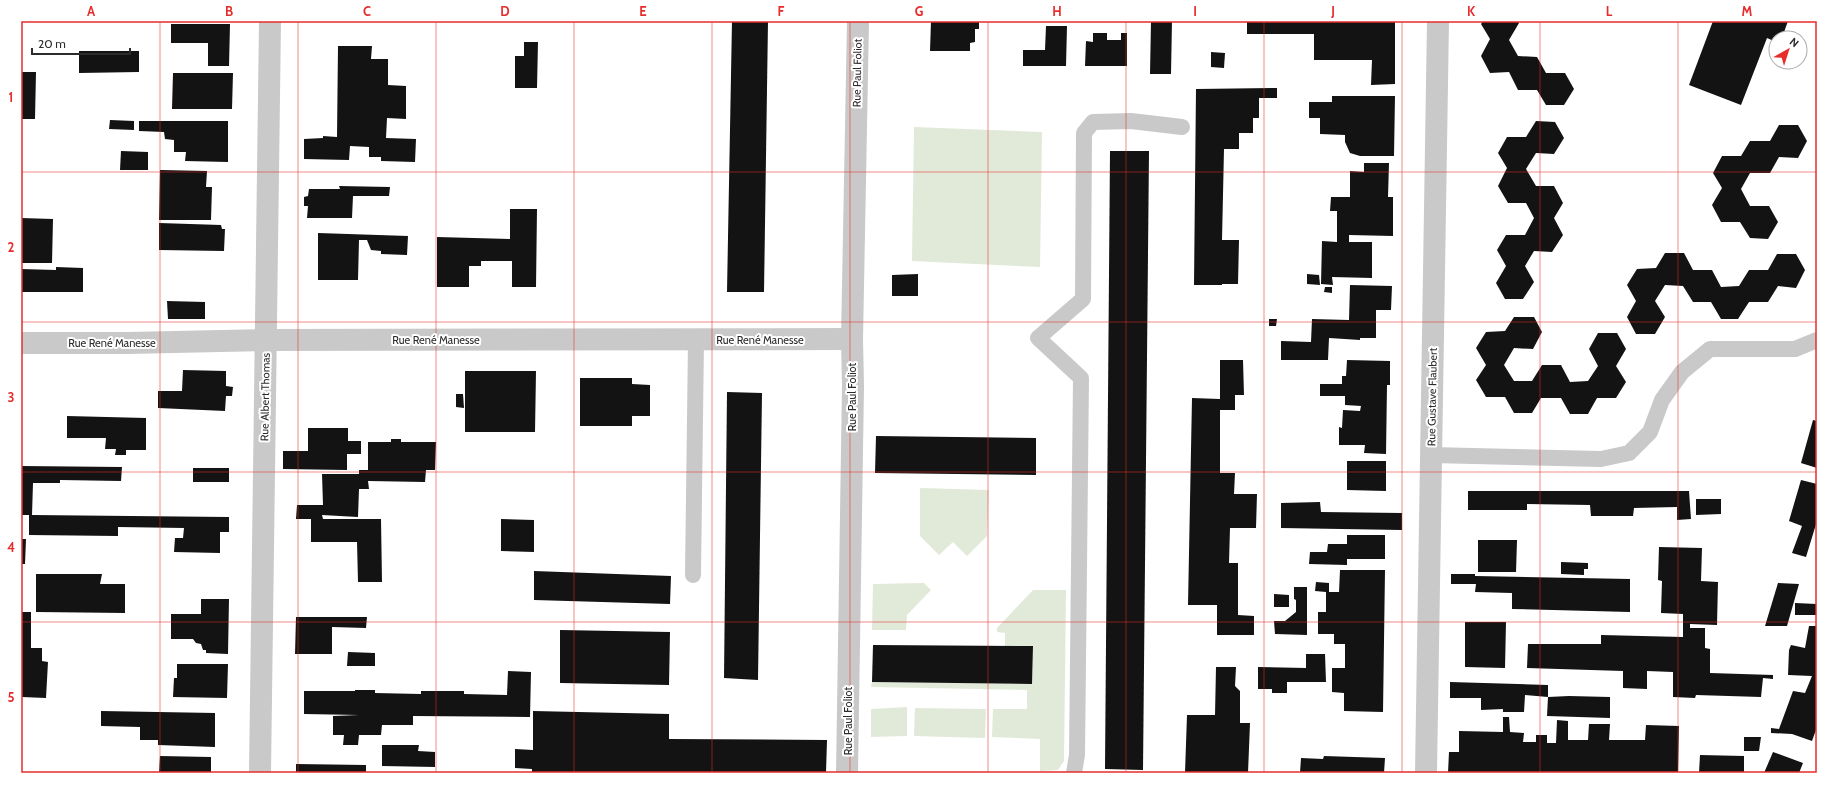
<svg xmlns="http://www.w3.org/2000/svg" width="1838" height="794" viewBox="0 0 1838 794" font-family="Cabin,sans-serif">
  <rect width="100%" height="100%" fill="#fff"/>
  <g fill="#e1ead9">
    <polygon points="914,127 1042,132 1040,267 912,261"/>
    <polygon points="920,488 989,490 987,536 967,556 953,542 939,555 920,536"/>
    <polygon points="924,583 931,590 907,615 906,630 872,630 873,584"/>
    <polygon points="1033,590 1066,590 1064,761 1058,770 1040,771 1040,739 992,737 993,709 1027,709 1027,690 871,687 872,682 1032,684 1033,646 1005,646 1005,633 997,632 997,628"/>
    <polygon points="907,707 907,736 871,737 871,709"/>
    <polygon points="915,708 986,709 985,738 914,736"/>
  </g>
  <g fill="#131313">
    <polygon points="732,21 768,21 764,292 727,292"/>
    <polygon points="931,21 979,21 979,29 975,29 975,42 970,43 970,51 930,51"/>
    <polygon points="1151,21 1172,21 1171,74 1150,74"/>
    <polygon points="1261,21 1395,21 1395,84 1371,85 1372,60 1314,60 1314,34 1247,34 1247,22"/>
    <polygon points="1483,21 1518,21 1519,23 1509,40 1518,56 1537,57 1546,73 1565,73 1574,89 1564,105 1546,105 1537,90 1518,90 1509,72 1490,73 1481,56 1490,39 1481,24"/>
    <polygon points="1713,21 1788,21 1783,35 1778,35 1776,42 1767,38 1741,105 1689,85"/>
    <polygon points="171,24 230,24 229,66 208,66 208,43 171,43"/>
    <polygon points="1046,26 1067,26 1066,66 1023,66 1023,50 1045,50"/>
    <polygon points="1093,33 1107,33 1107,40 1121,40 1121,33 1127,33 1127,66 1085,66 1086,41 1093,42"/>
    <polygon points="524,42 538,42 537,88 515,88 515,56 524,56"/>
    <polygon points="338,46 372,46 371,59 388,59 388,85 406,86 406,119 387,118 386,138 416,139 415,162 381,161 381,157 369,157 369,147 350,146 349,160 304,159 304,139 323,138 323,136 337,137"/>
    <polygon points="79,51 139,51 139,72 79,73"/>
    <polygon points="1211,52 1225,53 1224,68 1211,67"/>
    <polygon points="21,72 36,72 35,119 21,119"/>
    <polygon points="173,73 233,73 232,109 172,109"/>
    <polygon points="1277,88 1277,98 1259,98 1259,118 1253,118 1253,133 1239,133 1239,149 1224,149 1222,240 1239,240 1238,284 1222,284 1222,285 1194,285 1196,89"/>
    <polygon points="1332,96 1395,96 1394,156 1360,156 1350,153 1345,142 1345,135 1320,134 1320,118 1309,118 1309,102 1332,102"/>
    <polygon points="110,120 134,121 134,130 109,129"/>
    <polygon points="139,121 228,121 228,162 185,161 186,152 174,152 174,140 165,139 164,132 139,131"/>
    <polygon points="1536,121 1555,122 1564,138 1554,154 1536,153 1526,169 1536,186 1554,186 1563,203 1554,218 1563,235 1552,252 1534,251 1525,266 1534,282 1523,299 1505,299 1496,283 1506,266 1497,250 1506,235 1525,235 1534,218 1526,203 1508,203 1498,186 1507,168 1498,153 1507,137 1526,137"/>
    <polygon points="1779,125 1798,125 1807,141 1798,158 1779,157 1770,173 1750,173 1741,189 1750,206 1769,206 1778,222 1768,239 1750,238 1740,222 1721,222 1712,205 1722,188 1713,173 1722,156 1741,156 1750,141 1770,141"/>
    <polygon points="121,151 148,152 148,170 120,170"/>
    <polygon points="1110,151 1149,151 1143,770 1105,769"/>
    <polygon points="1364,163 1389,163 1388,197 1393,197 1393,236 1349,235 1349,242 1372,242 1372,278 1332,277 1333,285 1321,284 1322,241 1337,242 1337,211 1330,211 1331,197 1350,197 1350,171 1364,172"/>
    <polygon points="160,170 207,171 206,187 212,187 211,220 159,220"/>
    <polygon points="339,186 390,187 389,196 353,196 352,218 307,218 308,206 304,206 304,197 308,196 309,189 340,189"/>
    <polygon points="510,209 537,209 536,287 512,287 512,261 481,261 481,266 469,266 469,287 437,287 437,237 510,239"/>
    <polygon points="21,218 53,219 52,263 21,263"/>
    <polygon points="159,223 221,225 222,229 225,229 224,251 159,250"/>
    <polygon points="318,233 408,236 407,255 381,254 381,251 371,250 367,240 359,240 358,280 318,280"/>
    <polygon points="1665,253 1684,253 1693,270 1712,270 1721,287 1739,286 1749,270 1768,270 1777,254 1796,254 1805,270 1796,288 1778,286 1768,302 1749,302 1738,319 1721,319 1711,302 1693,302 1683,286 1665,285 1655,301 1665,317 1655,334 1636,334 1627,317 1636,301 1627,285 1637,269 1656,268"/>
    <polygon points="56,267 83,268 83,292 21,292 21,269 56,270"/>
    <polygon points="918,274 918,296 892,296 892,275"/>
    <polygon points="1307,274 1319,275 1320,285 1307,284"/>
    <polygon points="1350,285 1392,286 1391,310 1376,310 1376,338 1360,338 1360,340 1329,338 1328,360 1281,360 1281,341 1311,342 1312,319 1349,320"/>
    <polygon points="1325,287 1332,287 1332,293 1324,292"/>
    <polygon points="167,301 205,302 205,319 168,319"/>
    <polygon points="1514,317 1534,317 1542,332 1533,349 1514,348 1504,365 1514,381 1532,381 1542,365 1561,365 1570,382 1588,381 1598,366 1589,349 1598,333 1617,333 1626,349 1616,366 1626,382 1616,398 1597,398 1588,414 1570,414 1561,398 1541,398 1532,413 1514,413 1505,397 1486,397 1476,380 1486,365 1476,348 1486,332 1505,331"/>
    <polygon points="1269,319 1277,319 1276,326 1269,326"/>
    <polygon points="1220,360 1243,360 1244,395 1235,395 1235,410 1220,410 1220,473 1235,473 1234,494 1257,494 1256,528 1230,528 1229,563 1238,563 1238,615 1254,616 1254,635 1217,635 1217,605 1188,605 1192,398 1220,399"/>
    <polygon points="1347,360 1390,361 1390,385 1387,385 1386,454 1364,453 1365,445 1339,445 1339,427 1342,428 1343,410 1360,411 1361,406 1345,405 1345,396 1320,396 1320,384 1342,384 1342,376 1346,376"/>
    <polygon points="183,370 226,371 226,386 233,387 232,396 226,396 225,411 158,408 158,391 182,391"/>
    <polygon points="465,371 536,371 535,432 465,432"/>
    <polygon points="580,378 632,378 632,384 650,385 650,416 632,416 632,426 580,426"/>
    <polygon points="727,392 762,393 758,680 724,678"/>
    <polygon points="456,394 463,394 464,408 456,407"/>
    <polygon points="67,416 146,418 146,450 126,450 126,455 115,455 116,449 105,449 106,438 67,438"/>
    <polygon points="1813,420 1817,421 1817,468 1801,463"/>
    <polygon points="308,428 348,428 348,441 361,441 361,454 347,454 347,470 283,469 283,451 308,451"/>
    <polygon points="876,436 1036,438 1036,475 875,473"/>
    <polygon points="391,439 401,439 401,442 436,442 435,470 426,470 425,482 368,481 369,489 359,489 358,517 322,515 323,519 381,519 382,582 358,582 357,542 311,542 311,519 296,519 297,505 323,505 322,474 359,474 359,470 368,470 368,442 391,442"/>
    <polygon points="1347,461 1386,461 1386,491 1347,490"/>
    <polygon points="21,466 122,467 121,481 60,480 60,483 33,483 32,515 229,517 229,532 220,532 220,553 174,552 175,538 183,538 184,528 118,527 118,536 29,535 29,515 21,515"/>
    <rect x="193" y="468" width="36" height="14"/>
    <polygon points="1801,480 1817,484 1817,521 1806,557 1792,553 1802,526 1789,521"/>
    <polygon points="1468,491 1689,491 1691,519 1677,520 1677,507 1634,508 1633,516 1591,516 1590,505 1527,504 1527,510 1468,510"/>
    <polygon points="1696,499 1721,499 1721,514 1696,515"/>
    <polygon points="1320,502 1321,512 1402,513 1402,530 1281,528 1281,503"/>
    <polygon points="501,519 534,520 534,552 501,551"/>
    <polygon points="1347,535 1385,535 1385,559 1347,559 1347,565 1309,564 1310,552 1327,552 1328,544 1347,544"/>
    <polygon points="21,539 26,539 25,564 21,564"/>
    <polygon points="1478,540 1517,540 1516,572 1478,572"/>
    <polygon points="1659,547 1702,548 1701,581 1718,582 1717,625 1690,624 1690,628 1705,628 1705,648 1710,649 1710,673 1773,675 1773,679 1763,678 1761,697 1696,695 1695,698 1673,697 1673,672 1647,671 1647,689 1623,688 1623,671 1527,668 1528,644 1601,644 1601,635 1683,637 1683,614 1661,613 1662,581 1658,580"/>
    <polygon points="1561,562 1588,563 1588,569 1584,569 1584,575 1561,574"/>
    <polygon points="1340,570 1385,570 1383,712 1344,711 1344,693 1332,692 1332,668 1345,668 1345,644 1334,644 1334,634 1318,634 1318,612 1326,612 1326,592 1315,591 1316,582 1329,583 1329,592 1339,592"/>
    <polygon points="534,571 671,576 670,604 534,600"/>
    <polygon points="36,574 102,574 100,584 125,584 125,613 36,612"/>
    <polygon points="1451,574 1475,574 1475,576 1630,579 1630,612 1512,609 1512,593 1475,592 1476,584 1451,584"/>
    <polygon points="1778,583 1799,584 1787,626 1765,626"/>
    <polygon points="1294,587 1307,587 1307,635 1275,634 1274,621 1285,621 1296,612 1296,600 1294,599"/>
    <polygon points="1274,594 1289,595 1289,607 1274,607"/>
    <polygon points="201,599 229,599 228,654 206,653 206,650 203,650 201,644 196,643 193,639 171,639 171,614 201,614"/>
    <polygon points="1795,603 1817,604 1817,615 1795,615"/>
    <polygon points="21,612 31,612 31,648 42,648 42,661 48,662 46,698 22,697"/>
    <polygon points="296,617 367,617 366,628 332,627 332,654 295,654"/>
    <polygon points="1465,622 1506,622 1505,668 1465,667"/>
    <polygon points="1809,626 1817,626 1817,727 1812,741 1792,734 1771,733 1771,728 1779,729 1793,691 1805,693 1812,676 1788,675 1789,650 1791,645 1805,648"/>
    <polygon points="560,630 670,632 669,685 560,683"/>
    <polygon points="873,645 1033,646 1032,684 872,682"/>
    <polygon points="348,652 375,653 375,666 347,666"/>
    <polygon points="1306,654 1325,654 1326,682 1287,682 1287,693 1272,693 1272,689 1258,689 1258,667 1306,668"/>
    <polygon points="177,664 228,664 227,698 173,697 174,678 177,678"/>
    <polygon points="1216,667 1236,667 1235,686 1240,691 1240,723 1250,723 1248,773 1185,773 1187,715 1215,715"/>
    <polygon points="508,671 531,672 530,717 413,716 413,725 382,725 381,735 359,735 358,745 343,745 344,735 333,735 333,716 359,715 304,714 304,691 355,691 355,690 375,690 375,693 421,694 421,691 464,691 464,694 507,695"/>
    <polygon points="1450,682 1548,685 1548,697 1525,695 1524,712 1503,712 1503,709 1481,710 1481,698 1450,698"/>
    <polygon points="1569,696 1610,697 1610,718 1547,716 1548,697"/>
    <polygon points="101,711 215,713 215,747 158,745 158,740 140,740 140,727 101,726"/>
    <polygon points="533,711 669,714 669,739 827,740 826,773 532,773 532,769 515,768 515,749 533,750"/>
    <polygon points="1503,717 1509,717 1510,732 1524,733 1523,742 1536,742 1536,735 1547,735 1547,743 1556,743 1557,720 1568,721 1568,740 1588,740 1589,724 1610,724 1609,740 1645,740 1646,725 1679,726 1678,773 1448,773 1449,752 1459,752 1459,731 1503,732"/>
    <polygon points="1744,737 1761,737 1759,751 1744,751"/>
    <polygon points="382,745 419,745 418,751 435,752 435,767 382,766"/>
    <polygon points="1773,752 1803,763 1799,773 1764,773"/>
    <polygon points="1700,755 1744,756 1744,773 1699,773"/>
    <polygon points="160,756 211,757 211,773 159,773"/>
    <polygon points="1324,756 1385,758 1384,773 1300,773 1301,758 1323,759"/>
    <polygon points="296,764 366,765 366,773 296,773"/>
  </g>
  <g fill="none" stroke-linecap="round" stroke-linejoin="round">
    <g stroke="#c9c9c9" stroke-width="16">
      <polyline points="1431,455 1601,459 1629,453 1650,432 1662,400 1682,372 1710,349 1795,349 1817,340"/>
      <polyline points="693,575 696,340"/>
      <polyline points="1074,773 1077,755 1081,378 1038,338 1083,299 1084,133 1093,122 1131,121 1182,127"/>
    </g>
    <g stroke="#c9c9c9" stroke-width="22">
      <polyline points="21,343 127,343 266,340 852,339"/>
      <polyline points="260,773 270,21"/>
      <polyline points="847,773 853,386 852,339 858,21"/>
      <polyline points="1426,773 1438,21"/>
    </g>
  </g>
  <path fill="none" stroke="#e62d2c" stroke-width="1" stroke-opacity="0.55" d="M160 21V773M298 21V773M436 21V773M574 21V773M712 21V773M850 21V773M988 21V773M1126 21V773M1264 21V773M1402 21V773M1540 21V773M1678 21V773M21 172H1817M21 322H1817M21 472H1817M21 622H1817"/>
  <g text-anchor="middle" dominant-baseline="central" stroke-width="4" stroke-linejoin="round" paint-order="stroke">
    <g font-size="11" fill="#2c2c2c" stroke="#fff">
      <text transform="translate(857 73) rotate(-89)">Rue Paul Foliot</text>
      <text x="436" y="340">Rue René Manesse</text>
      <text x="760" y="340">Rue René Manesse</text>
      <text x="112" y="343">Rue René Manesse</text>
      <text transform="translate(265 397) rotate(-89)">Rue Albert Thomas</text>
      <text transform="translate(852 397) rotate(-90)">Rue Paul Foliot</text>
      <text transform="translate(1432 397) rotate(-89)">Rue Gustave Flaubert</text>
      <text transform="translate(848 721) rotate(-90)">Rue Paul Foliot</text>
    </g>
  </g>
  <rect width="1838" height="794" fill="none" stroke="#ffffff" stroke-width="44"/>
  <g transform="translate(1788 50) rotate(39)"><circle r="19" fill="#ffffff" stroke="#ababab"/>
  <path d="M0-3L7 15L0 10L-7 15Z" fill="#e62d2c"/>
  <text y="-6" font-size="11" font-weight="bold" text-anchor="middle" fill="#2c2c2c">N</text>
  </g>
  <path d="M32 48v6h98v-6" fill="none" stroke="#2c2c2c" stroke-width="2"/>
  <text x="38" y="48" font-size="12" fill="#2c2c2c" stroke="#ffffff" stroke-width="3" paint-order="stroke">20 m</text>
  <rect x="22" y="22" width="1794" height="750" fill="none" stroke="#e62d2c" stroke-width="1.5"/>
  <g font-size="13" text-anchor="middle" font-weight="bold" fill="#e62d2c">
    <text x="91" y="16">A</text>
    <text x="229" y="16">B</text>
    <text x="367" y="16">C</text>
    <text x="505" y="16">D</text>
    <text x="643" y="16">E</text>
    <text x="781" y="16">F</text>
    <text x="919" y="16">G</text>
    <text x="1057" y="16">H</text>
    <text x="1195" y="16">I</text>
    <text x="1333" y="16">J</text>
    <text x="1471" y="16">K</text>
    <text x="1609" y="16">L</text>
    <text x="1747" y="16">M</text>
    <text x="11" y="102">1</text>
    <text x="11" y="252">2</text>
    <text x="11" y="402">3</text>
    <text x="11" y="552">4</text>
    <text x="11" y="702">5</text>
  </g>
</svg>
